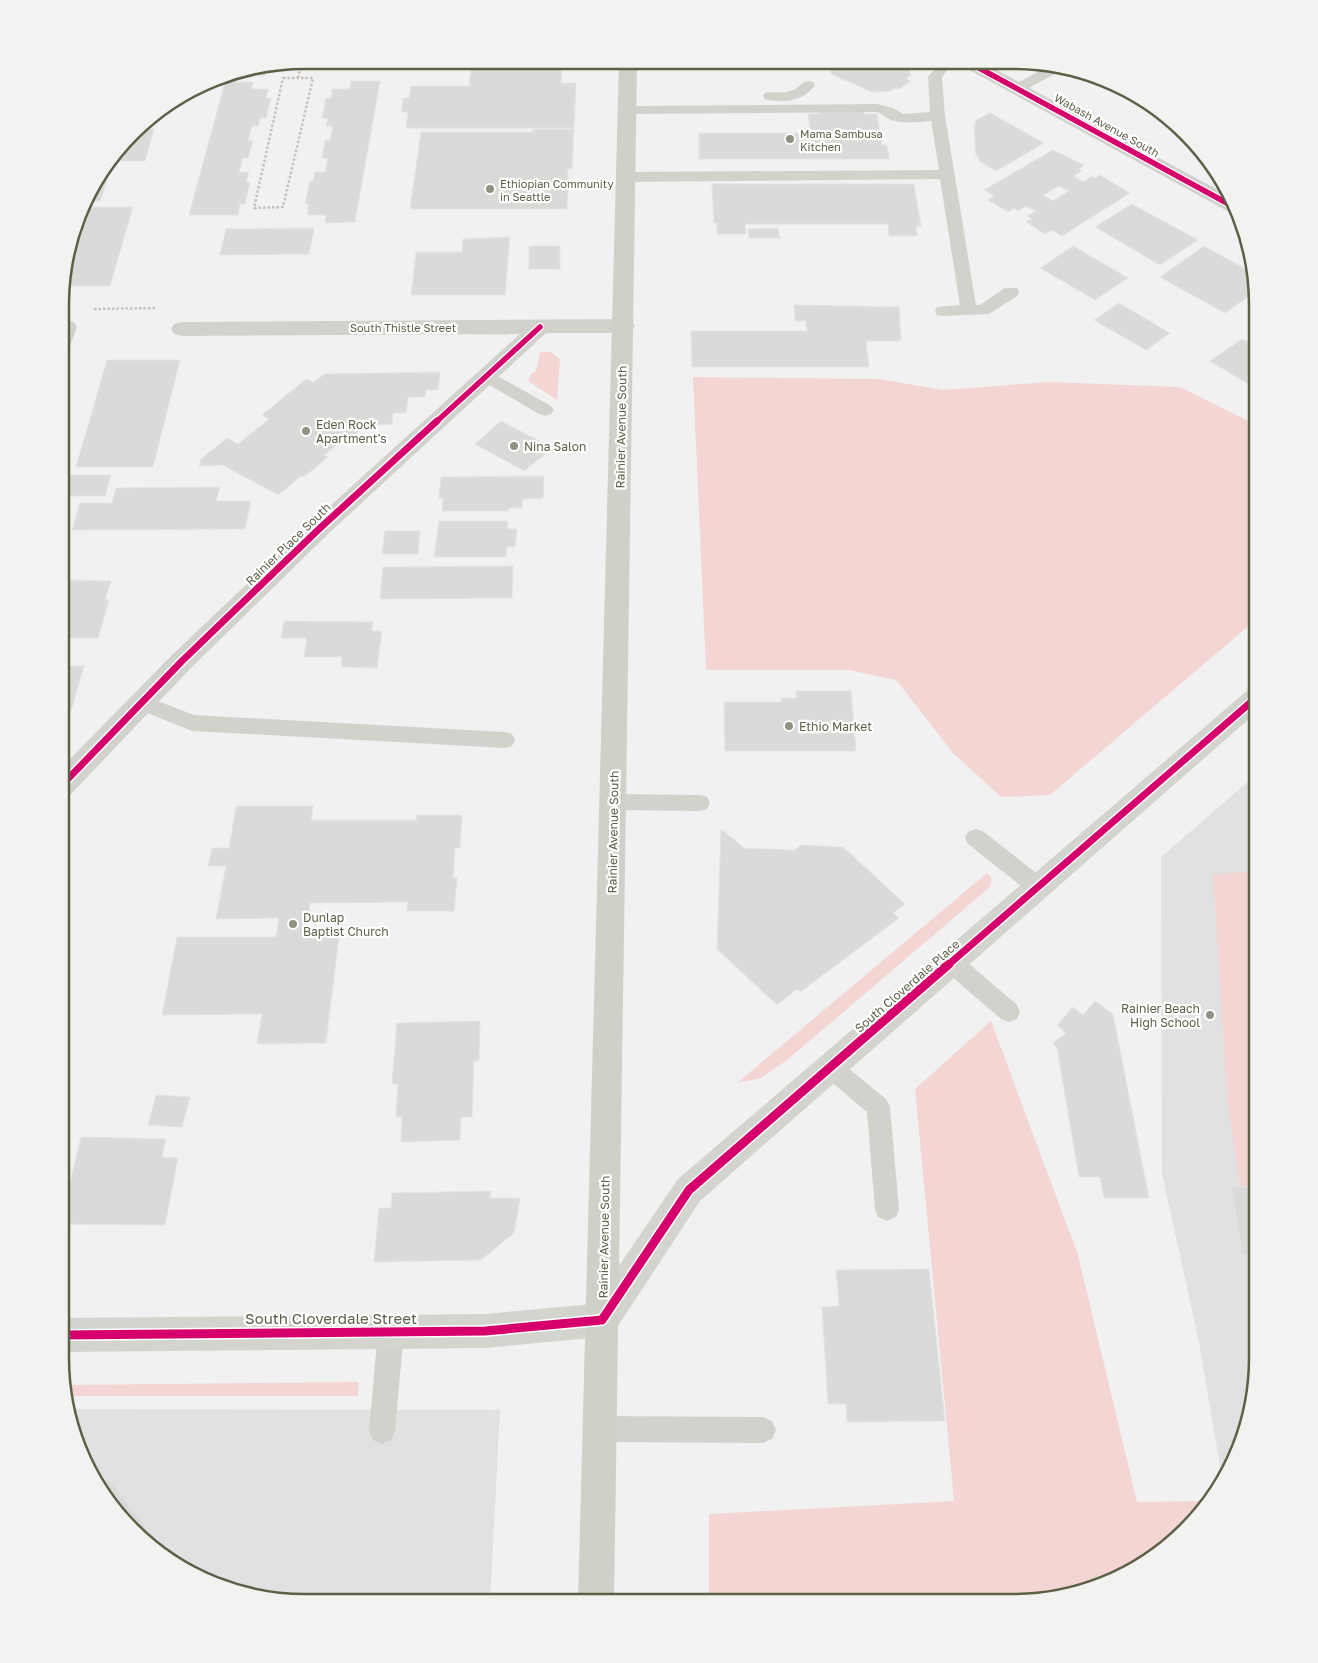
<svg xmlns="http://www.w3.org/2000/svg" width="1318" height="1663" viewBox="0 0 1318 1663" font-family="'Golos Text',sans-serif">
  <rect width="100%" height="100%" fill="#f1f1f2"/>
  <g fill="#e0e1e0">
    <polygon points="1258,773 1257,1374 1245,1437 1223,1484 1199,1342 1162,1174 1161,857"/>
    <polygon points="67,1409 500,1410 490,1602 289,1602 226,1590 169,1562 132,1531 93,1480 68,1421"/>
  </g>
  <g fill="#f3d6d4">
    <polygon points="540,352 550,352 560,359 557,400 528,381 531,374 536,371"/>
    <polygon points="693,377 880,379 942,390 1048,382 1180,387 1258,426 1258,618 1050,795 1001,797 953,753 896,680 849,670 706,670"/>
    <polygon points="1245,872 1258,873 1258,1304 1227,1098 1213,874"/>
    <polygon points="987,873 992,878 990,887 786,1061 761,1078 737,1083"/>
    <polygon points="991,1021 1078,1255 1137,1502 1209,1501 1186,1531 1135,1570 1077,1595 1029,1602 709,1602 709,1514 954,1501 915,1089"/>
    <polygon points="359,1382 358,1396 65,1396 63,1385"/>
  </g>
  <g fill="#dadbd9" stroke="#e3e4e3" fill-rule="evenodd">
    <polygon points="472,60 562,61 561,83 576,83 574,128 406,128 408,112 401,112 403,98 409,98 411,86 469,86"/>
    <polygon points="684,61 765,61 765,62 732,62 732,67 718,67 717,62"/>
    <polygon points="830,62 900,62 907,64 911,75 906,79 911,81 899,89 895,88 890,91 872,92 831,74 828,63"/>
    <polygon points="266,66 264,76 226,75 227,73"/>
    <polygon points="1087,74 1107,79 1125,88 1120,91"/>
    <polygon points="351,81 380,81 355,222 325,223 326,215 307,215 309,204 305,204 310,181 313,181 315,172 325,172 328,158 322,158 325,140 330,140 333,126 326,126 328,118 322,118 326,98 331,98 332,89 350,89"/>
    <polygon points="225,82 253,82 251,89 268,89 266,98 271,98 266,118 260,118 258,126 252,126 248,141 253,141 248,158 243,158 239,172 249,172 246,182 250,182 245,204 240,204 238,215 189,215"/>
    <polygon points="1131,92 1149,101 1174,123 1123,96"/>
    <polygon points="820,111 864,111 865,114 877,114 882,145 887,145 889,159 699,159 699,133 800,133 800,128 810,128 808,114 820,114"/>
    <polygon points="990,113 1044,143 996,171 979,161 978,156 976,156 974,125 976,126 975,121"/>
    <polygon points="137,129 154,129 145,161 110,161"/>
    <polygon points="533,129 574,129 572,169 568,169 567,209 410,209 421,132 532,132"/>
    <path d="M1053 150 1084 165 1079 169 1082 171 1073 176 1083 182 1092 176 1095 178 1100 175 1130 193 1062 236 1052 230 1045 234 1026 222 1032 219 1027 216 1036 211 1026 206 1018 211 1014 208 1008 212 988 200 994 196 984 190ZM1059 186 1069 191 1053 201 1043 195Z"/>
    <polygon points="97,177 108,177 100,201 89,201 90,199 87,199 93,183"/>
    <polygon points="712,184 914,184 921,226 916,226 917,236 889,236 888,224 745,224 746,234 717,234 717,223 714,223"/>
    <polygon points="1132,204 1198,240 1160,265 1095,227"/>
    <polygon points="86,207 133,207 110,286 62,286"/>
    <polygon points="314,228 309,254 220,255 226,229"/>
    <polygon points="778,228 780,238 749,238 748,229"/>
    <polygon points="510,237 505,295 411,295 416,252 462,252 463,239"/>
    <rect x="529" y="246" width="31" height="23"/>
    <polygon points="1073,246 1128,278 1095,300 1040,268"/>
    <polygon points="1204,246 1254,274 1256,291 1225,313 1160,277"/>
    <polygon points="1119,303 1170,333 1146,350 1094,320"/>
    <polygon points="794,305 899,307 901,341 866,341 869,367 692,367 691,331 807,331 806,321 795,321"/>
    <polygon points="1242,339 1258,348 1258,390 1210,361"/>
    <polygon points="107,360 180,360 153,467 76,467"/>
    <polygon points="440,372 438,390 426,390 425,397 408,397 406,413 393,413 392,424 368,425 341,445 338,444 324,455 328,457 304,477 301,476 278,495 223,465 199,466 201,459 227,438 238,444 269,419 262,415 306,379 313,382 325,374"/>
    <polygon points="501,421 553,448 524,471 475,444"/>
    <polygon points="62,475 111,475 105,496 62,496"/>
    <polygon points="544,476 543,498 522,499 522,508 509,508 508,511 442,511 443,498 439,498 441,477"/>
    <polygon points="220,487 216,501 251,501 245,529 72,530 80,503 112,503 116,488"/>
    <polygon points="439,521 508,521 507,529 517,529 515,547 507,547 506,557 434,557"/>
    <polygon points="385,531 420,531 418,554 382,554"/>
    <polygon points="513,566 512,598 380,599 383,567"/>
    <polygon points="62,580 111,581 105,599 109,600 98,638 61,638"/>
    <polygon points="284,621 373,622 372,631 382,631 377,668 341,667 342,657 304,657 307,638 281,638"/>
    <polygon points="62,666 84,666 71,711 61,711"/>
    <polygon points="796,691 851,691 856,751 725,751 724,702 781,702 781,698 797,698"/>
    <polygon points="236,806 313,806 311,820 416,820 417,815 462,815 460,848 455,848 453,878 457,878 454,911 407,911 408,902 310,903 307,929 340,929 326,1043 257,1044 262,1014 162,1015 177,937 276,937 279,918 216,919 226,866 208,866 212,848 229,848"/>
    <polygon points="721,829 744,848 795,850 801,845 843,847 905,904 893,913 899,918 800,992 797,989 777,1005 717,949"/>
    <polygon points="1095,1001 1113,1014 1149,1198 1104,1198 1100,1177 1079,1177 1057,1048 1053,1043 1066,1033 1057,1025 1073,1007 1083,1015"/>
    <polygon points="480,1021 479,1061 474,1061 472,1117 461,1117 460,1140 401,1142 402,1116 396,1117 398,1084 392,1084 397,1023"/>
    <polygon points="156,1095 190,1097 182,1127 148,1125"/>
    <polygon points="81,1137 166,1139 162,1157 178,1158 165,1225 60,1224"/>
    <polygon points="1231,1186 1249,1187 1258,1236 1258,1255 1242,1254"/>
    <polygon points="491,1191 490,1198 520,1198 514,1233 481,1260 374,1262 379,1208 391,1208 392,1193"/>
    <polygon points="929,1269 945,1421 847,1422 846,1404 828,1404 822,1307 839,1306 836,1270"/>
    <polygon points="92,1479 109,1479 167,1554 164,1557 132,1531"/>
  </g>
  <g fill="none" stroke-linecap="round" stroke-linejoin="round">
    <g stroke="#c9c0bb" stroke-width="2.5" stroke-dasharray="2.5 2" stroke-linecap="butt">
      <polygon points="283,78 313,78 283,207 254,208"/>
      <polyline points="298,78 302,61"/>
      <polyline points="94,309 157,308"/>
    </g>
    <g fill="#d2d2cd" fill-rule="evenodd">
      <path d="M940 62H954L942 77 945 116 976 305H980L1005 288H1017L1019 292 1017 296 989 314 943 316 937 315 935 311 937 307 960 305 940 179 626 182 621 180 618 177 621 174 626 172 939 170 931 121C918 122 904 124 891 120 886 118 882 114 877 112L627 114 622 113 620 110 622 107 627 106 877 104 893 108 903 114 930 112 928 77Z"/>
      <polygon points="1053,64 1066,68 1023,91 1013,91 1011,88 1013,85"/>
      <path d="M808 81 813 82 815 85C804 101 783 104 765 99L763 96 765 93C773 91 782 94 790 91 798 90 801 82 808 81Z"/>
      <polygon points="487,370 551,406 554,410 551,414 545,416 539,414 481,380 478,376 481,372"/>
      <polygon points="142,695 194,715 505,732 512,734 515,740 512,746 505,748 192,731 135,708 132,703 135,698"/>
      <polygon points="613,794 700,795 707,797 710,803 707,809 700,811 613,810 606,808 603,802 606,796"/>
      <polygon points="976,829 984,832 1046,881 1049,887 1046,893 1038,896 1030,893 968,844 965,838 968,832"/>
      <polygon points="951,952 959,955 1017,1005 1020,1012 1017,1019 1009,1022 1001,1019 943,969 940,962 943,955"/>
      <polygon points="830,1056 838,1060 886,1099 890,1107 899,1209 896,1217 887,1221 878,1217 875,1209 867,1112 822,1074 818,1067 822,1060"/>
      <polygon points="391,1318 400,1322 404,1331 395,1431 391,1440 382,1444 373,1440 369,1431 378,1331 382,1322"/>
      <polygon points="601,1416 763,1417 772,1421 776,1430 772,1439 763,1443 601,1442 592,1438 588,1429 592,1420"/>
    </g>
    <g fill="#d2d2cd" fill-rule="evenodd">
      <polygon points="959,62 982,62 1231,197 1238,214 1229,212 962,66"/>
      <polygon points="624,319 632,321 635,326 632,331 624,333 546,333 327,535 191,668 71,794 61,797 61,768 173,654 311,523 520,334 182,336 174,334 171,329 174,324 182,322"/>
      <polygon points="62,320 74,322 77,327 70,346 62,348"/>
    </g>
    <polygon fill="#d3d4cd" fill-rule="evenodd" points="1258,686 1258,711 700,1201 614,1332 602,1337 485,1348 60,1352 60,1318 485,1314 593,1304 678,1179 1249,689"/>
    <polygon fill="#cfd0c8" fill-rule="evenodd" points="619,61 637,61 614,1602 578,1602"/>
    <g stroke="#fff" stroke-width="8">
      <g id="cycleway-far2">
        <polyline points="968,62 1236,208"/>
        <polyline points="436,422 540,327"/>
      </g>
    </g>
    <g stroke="#fff" stroke-width="10">
      <g id="cycleway-far1">
        <polyline points="61,786 182,661 319,529 437,421"/>
        <polyline points="948,965 1258,696"/>
      </g>
    </g>
    <g stroke="#fff" stroke-width="12">
      <polyline id="cycleway" points="60,1335 485,1331 602,1320 689,1190 949,964"/>
    </g>
    <use href="#cycleway-far2" stroke="#d6006c" stroke-width="5.5"/>
    <use href="#cycleway-far1" stroke="#d6006c" stroke-width="7"/>
    <use href="#cycleway" stroke="#d6006c" stroke-width="9"/>
  </g>
  <g fill="#909382" stroke="#fff" stroke-width="2">
    <circle cx="790" cy="139" r="5"/>
    <circle cx="490" cy="189" r="5"/>
    <circle cx="306" cy="431" r="5"/>
    <circle cx="514" cy="446" r="5"/>
    <circle cx="789" cy="726" r="5"/>
    <circle cx="293" cy="924" r="5"/>
    <circle cx="1210" cy="1015" r="5"/>
  </g>
  <g text-anchor="middle" dominant-baseline="central" stroke-width="4.5" stroke-linejoin="round" paint-order="stroke">
    <g font-size="11" fill="#5c6046" stroke="#fff">
      <text transform="translate(1107 125) rotate(29)">Wabash Avenue South</text>
      <text x="403" y="327">South Thistle Street</text>
    </g>
    <g font-size="11" fill="#5c6046" stroke="#fff" text-anchor="start">
      <text x="800" y="133">Mama Sambusa<tspan x="800" dy="13">Kitchen</tspan></text>
      <text x="500" y="183">Ethiopian Community<tspan x="500" dy="13">in Seattle</tspan></text>
    </g>
    <g font-size="12" fill="#5c6046" stroke="#fff" text-anchor="start">
      <text x="316" y="424">Eden Rock<tspan x="316" dy="14">Apartment's</tspan></text>
      <text x="524" y="446">Nina Salon</text>
      <text x="799" y="726">Ethio Market</text>
      <text x="303" y="917">Dunlap<tspan x="303" dy="14">Baptist Church</tspan></text>
      <text x="1200" y="1008" text-anchor="end">Rainier Beach<tspan x="1200" dy="14">High School</tspan></text>
    </g>
    <g font-size="12" fill="#5c6046" stroke="#fff">
      <text transform="translate(621 427) rotate(-89)">Rainier Avenue South</text>
      <text transform="translate(288 544) rotate(-44)">Rainier Place South</text>
      <text transform="translate(613 832) rotate(-89)">Rainier Avenue South</text>
      <text transform="translate(907 986) rotate(-41)">South Cloverdale Place</text>
      <text transform="translate(604 1237) rotate(-89)">Rainier Avenue South</text>
    </g>
    <g font-size="15" fill="#5c6046" stroke="#fff">
      <text x="331" y="1318">South Cloverdale Street</text>
    </g>
  </g>
  <path d="M0 0H1318V1663H0ZM305 69H1013A236 236 0 0 1 1249 305V1358A236 236 0 0 1 1013 1594H305A236 236 0 0 1 69 1358V305A236 236 0 0 1 305 69Z" fill="#f2f2f0" fill-rule="evenodd"/>
  <path fill="none" stroke="#5c6046" stroke-width="2.5" d="M305 69H1013A236 236 0 0 1 1249 305V1358A236 236 0 0 1 1013 1594H305A236 236 0 0 1 69 1358V305A236 236 0 0 1 305 69Z"/>
</svg>
